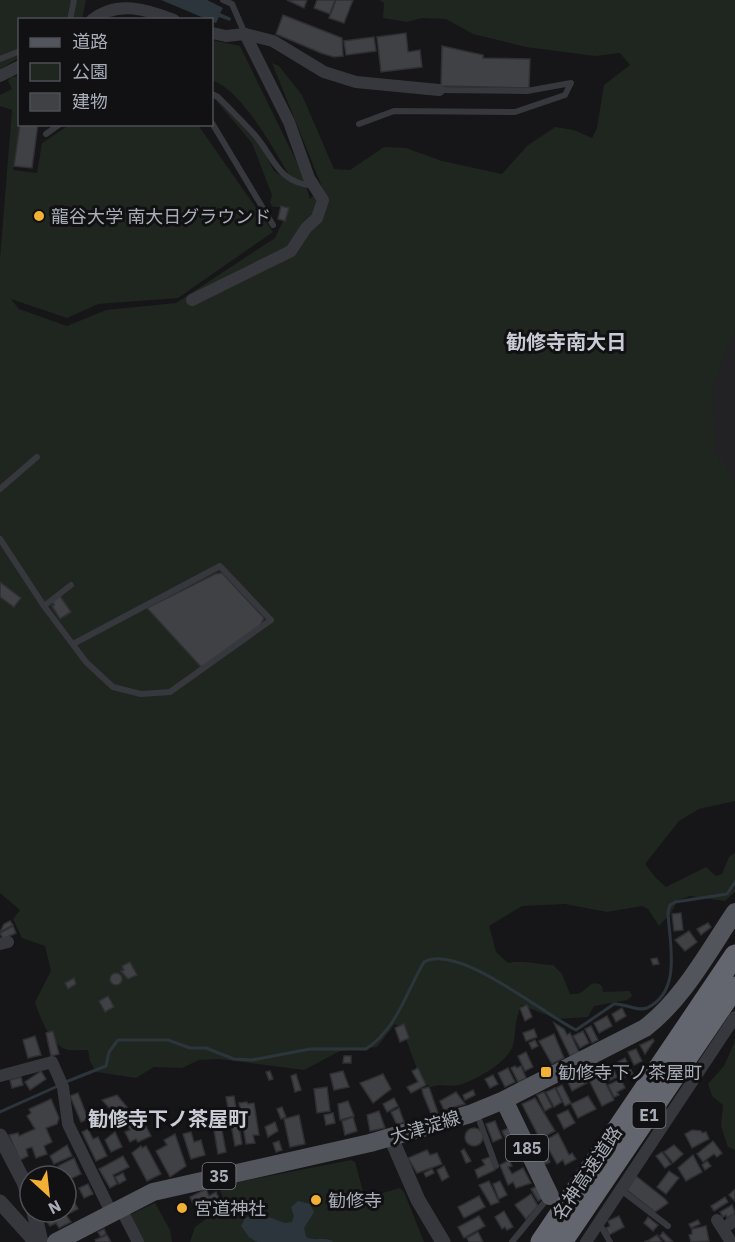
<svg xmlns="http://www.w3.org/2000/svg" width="735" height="1242" viewBox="0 0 735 1242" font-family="'IBM Plex Sans','Noto Sans JP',sans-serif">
  <rect width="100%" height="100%" fill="#161618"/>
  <polygon fill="#222225" points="735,299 735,528 691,368"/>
  <g fill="#1e261f">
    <polygon points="0,0 86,0 82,19 20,20 19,58 0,69"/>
    <path d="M379 0H735V330L713 386 715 455 724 461 735 485V801L699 809 679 821 645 864 656 878 666 887 706 867 716 876 722 874 729 857 735 853V892L725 901 690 896 678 900 671 913 659 926 648 909 642 906 607 912 565 904 522 906 489 926 496 952 508 963C522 959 539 965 553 965L562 974 570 994H578C588 990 591 978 602 986L603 992 630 991 632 996 627 1000 594 1006 588 1017 557 1019 521 1005C515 1021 516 1025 514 1041 512 1060 479 1078 462 1084 452 1088 442 1083 431 1087L421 1080 402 1028 395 1024 377 1047 340 1051 304 1070 219 1059 199 1060 182 1068 154 1067 136 1078 96 1072 90 1061 88 1050C82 1050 74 1051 68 1050 51 1046 40 1018 35 1002L51 971 45 946 22 938 13 919 20 910 0 893V259L12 110 0 106V95L12 89 8 81 11 77 19 76 20 125 13 170 37 173 42 143 69 125H198L273 232 178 298 98 304 67 318 11 299 19 309 67 326 106 310 176 303 275 238 287 212 286 207H273L270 203 272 195 252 143 214 98 217 96 261 145 274 171 286 179 288 173C271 145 242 91 212 80V40L240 46 303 175 310 199 322 187 272 63 279 66 302 95 334 169 350 170 384 147 406 148 442 161 502 174 527 146 555 127 574 130 592 138 597 128 604 85 630 65 620 53 595 56 526 47 473 34 446 19 422 18 407 22 383 18 384 3Z"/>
    <polygon points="735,1041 735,1150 728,1147 721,1126 723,1105 712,1096 708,1084 724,1066"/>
    <polygon points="351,1160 355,1162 364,1195 368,1197 400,1188 404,1192 424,1242 190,1242 195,1227 224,1206 220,1188 223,1185"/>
    <polygon points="155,1203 170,1230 172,1242 141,1242 129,1215"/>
  </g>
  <g fill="#2c353c">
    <polygon points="161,0 207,0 223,8 220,13 231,18 230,21 219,17 216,23"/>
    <path d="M298 1201 310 1204 314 1212 304 1228 306 1237C316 1242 325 1236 334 1242H257L249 1237 241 1226 245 1218 258 1213 285 1223 292 1222 294 1216 291 1207Z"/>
  </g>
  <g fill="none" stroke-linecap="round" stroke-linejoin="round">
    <g stroke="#2c353c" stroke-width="3">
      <path d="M63 1083 106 1066 109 1052 118 1040H168L190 1048H206L234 1059 252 1060 310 1049H366C397 1029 406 992 424 962 459 943 543 1014 576 1030L614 1004C625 1003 637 1012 647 1008 683 991 669 942 668 912L670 905 675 902 727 894 735 882"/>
      <polyline points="0,1112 58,1086"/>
    </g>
  </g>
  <g fill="#404145" stroke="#303034" stroke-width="1.5">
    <polygon points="287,0 307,0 304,8"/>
    <polygon points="317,0 335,0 330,14 314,8"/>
    <polygon points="336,0 353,0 344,23 329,18"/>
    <polygon points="283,15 342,38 343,56 334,57 321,53 276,34"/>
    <polygon points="406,33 408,52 420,50 422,67 381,72 377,37"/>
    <polygon points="374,37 376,51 346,55 344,41"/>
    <polygon points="442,46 483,55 483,58 530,59 529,88 441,86"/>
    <polygon points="20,124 38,124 32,168 14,166"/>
    <polygon points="281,206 289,208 285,221 278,219"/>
    <polygon points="222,573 264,618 260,626 203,669 147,608 215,574"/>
    <polygon points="0,582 21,598 14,607 0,597"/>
    <polygon points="60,596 71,612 60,619 52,606 54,605 52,601"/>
    <polygon points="681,913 683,930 674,931 672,914"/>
    <polygon points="10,921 13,925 0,932 4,924"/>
    <polygon points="708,923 711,927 701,935 697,929"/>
    <polygon points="13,926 16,933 3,939 0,933"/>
    <polygon points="689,931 697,942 685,951 675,940"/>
    <polygon points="657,958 659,964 653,965 651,959"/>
    <polygon points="130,962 137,975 128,979 121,971 124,970 122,966"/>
    <circle cx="116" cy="979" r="6"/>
    <polygon points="74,978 76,984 68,989 65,983"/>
    <polygon points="108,996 114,1007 105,1012 99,1001"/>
    <polygon points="527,1005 532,1017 525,1021 520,1008"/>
    <polygon points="622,1008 626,1016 616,1022 612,1014"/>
    <polygon points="607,1016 612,1026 599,1033 594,1023"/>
    <polygon points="554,1023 564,1029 567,1035 570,1033 579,1052 570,1056"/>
    <polygon points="404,1024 409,1038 400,1042 395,1028"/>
    <polygon points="591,1026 598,1040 592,1043 585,1029"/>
    <polygon points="534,1029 537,1037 526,1041 523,1033"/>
    <polygon points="53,1031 59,1054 51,1056 46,1033"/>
    <polygon points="583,1031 589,1043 580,1048 573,1036"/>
    <polygon points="554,1034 564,1058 552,1064 539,1041"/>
    <polygon points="35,1036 41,1055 28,1058 23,1040"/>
    <polygon points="653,1039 654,1041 645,1054 640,1045"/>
    <polygon points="535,1040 538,1046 532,1049 529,1043"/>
    <polygon points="636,1049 642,1061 634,1065 628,1052"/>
    <polygon points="526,1052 533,1067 525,1071 518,1056"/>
    <polygon points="344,1056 351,1056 351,1063 343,1063"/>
    <polygon points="625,1058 633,1074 625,1077 618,1062"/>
    <polygon points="611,1064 617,1077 608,1081 602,1069"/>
    <polygon points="515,1066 517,1068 521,1066 526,1078 518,1082 511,1068"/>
    <polygon points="418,1068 426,1085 411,1093 407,1087 418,1082 412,1071"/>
    <polygon points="508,1068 515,1082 505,1087 498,1073"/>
    <polygon points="41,1071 46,1079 30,1090 25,1082"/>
    <polygon points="270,1071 273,1079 269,1080 266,1072"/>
    <polygon points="343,1071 349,1087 334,1090 330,1074"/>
    <polygon points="296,1074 301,1090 295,1092 291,1076"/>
    <polygon points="383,1074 391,1089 373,1103 360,1083"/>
    <polygon points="601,1074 614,1100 602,1106 590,1082"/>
    <polygon points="493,1075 498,1084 490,1088 485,1079"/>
    <polygon points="583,1075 587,1083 572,1091 568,1082"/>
    <polygon points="21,1077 23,1085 12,1088 10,1080"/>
    <polygon points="621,1079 625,1088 617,1092 619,1095 614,1097 608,1085"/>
    <polygon points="562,1085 571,1103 565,1106 556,1088"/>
    <polygon points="327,1087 330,1111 317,1113 314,1089"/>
    <polygon points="429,1087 438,1113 432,1116 423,1094 422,1089"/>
    <polygon points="555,1088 562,1102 554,1107 546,1092"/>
    <polygon points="473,1090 475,1095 465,1100 463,1095"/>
    <polygon points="456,1092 465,1104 444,1110 440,1101"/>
    <polygon points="544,1092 552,1107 545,1111 537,1095"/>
    <polygon points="78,1093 88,1119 81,1122 70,1096"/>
    <polygon points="117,1095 127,1107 115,1114 102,1100"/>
    <polygon points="234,1096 242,1144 235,1146 226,1097"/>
    <polygon points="588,1096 596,1109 578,1118 571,1104"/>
    <polygon points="394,1098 398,1106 387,1112 383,1104"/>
    <polygon points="535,1098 555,1131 540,1139 522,1104"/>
    <polygon points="51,1099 59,1118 57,1124 46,1128 52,1142 44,1146 47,1154 36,1158 32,1147 26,1149 28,1156 20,1160 9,1135 18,1133 19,1136 35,1129 27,1116 31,1113 29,1109"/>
    <polygon points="348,1101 354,1116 340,1120 338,1104"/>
    <polygon points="247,1102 248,1104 254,1103 259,1135 253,1135 255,1143 246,1144 239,1103"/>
    <polygon points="282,1107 286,1117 281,1119 277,1109"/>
    <polygon points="399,1108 404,1122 397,1125 391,1112"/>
    <polygon points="568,1110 575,1123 564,1129 557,1115"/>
    <polygon points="379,1111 385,1128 370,1131 367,1115"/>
    <polygon points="333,1113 335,1123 326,1125 324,1115"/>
    <polygon points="218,1114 219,1120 213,1121 212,1116"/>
    <polygon points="140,1115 151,1136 138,1142 136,1139 130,1142 125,1132 130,1130 126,1122"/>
    <polygon points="299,1115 305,1144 290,1147 284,1119"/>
    <polygon points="115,1116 118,1123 114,1125 110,1119"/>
    <polygon points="353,1117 357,1131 345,1135 342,1121"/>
    <polygon points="495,1121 502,1138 493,1142 486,1124"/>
    <polygon points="275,1122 278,1131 268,1137 265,1127"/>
    <polygon points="221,1125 226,1152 218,1154 214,1130 215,1126"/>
    <polygon points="511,1127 514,1133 505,1137 502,1131"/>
    <circle cx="474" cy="1137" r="9"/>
    <polygon points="88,1129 93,1139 98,1137 107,1156 96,1161 82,1132"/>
    <polygon points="692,1130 701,1131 702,1133 706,1132 709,1139 692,1148 685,1134"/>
    <polygon points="115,1132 122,1147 111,1152 105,1140"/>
    <polygon points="191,1132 194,1142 201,1140 205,1155 191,1159 183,1134"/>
    <polygon points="558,1133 569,1155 572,1153 576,1159 565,1165 563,1160 557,1164 544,1141"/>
    <polygon points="175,1134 186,1166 170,1177 156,1151 167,1145 164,1140"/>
    <polygon points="279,1141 282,1150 276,1152 273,1143"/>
    <polygon points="713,1141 722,1153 717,1157 714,1154 703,1162 697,1154"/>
    <polygon points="67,1145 72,1156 54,1164 50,1156"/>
    <polygon points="674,1145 683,1154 673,1163 664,1152"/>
    <polygon points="141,1146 142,1148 146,1146 161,1174 147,1181 132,1153"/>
    <polygon points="464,1149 471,1161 469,1162 466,1163 461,1151"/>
    <polygon points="427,1150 430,1155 437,1153 442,1164 417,1173 408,1158"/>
    <polygon points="662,1152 671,1164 665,1168 656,1156"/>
    <polygon points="693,1155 702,1172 686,1181 678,1168"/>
    <polygon points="123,1156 129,1167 113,1175 117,1184 110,1188 99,1169"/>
    <polygon points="547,1156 550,1162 543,1165 540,1159"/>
    <polygon points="490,1157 495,1170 478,1178 475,1170 485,1165 482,1160"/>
    <polygon points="74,1158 81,1174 66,1181 66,1176 57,1176 54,1170 59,1168 58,1166"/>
    <polygon points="509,1160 512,1166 508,1167 512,1174 523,1168 531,1183 516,1188 513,1182 508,1185 500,1165"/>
    <polygon points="707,1161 711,1166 705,1170 702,1165"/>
    <polygon points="444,1166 449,1177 442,1181 437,1170"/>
    <polygon points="48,1169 51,1176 35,1176"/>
    <polygon points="432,1169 434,1173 426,1177 424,1173"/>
    <polygon points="669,1171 679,1178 666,1194 657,1187"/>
    <polygon points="123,1173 126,1180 119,1184 115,1177"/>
    <polygon points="636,1176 665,1199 668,1203 655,1212 627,1190"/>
    <polygon points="489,1181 499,1202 491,1205 479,1185"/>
    <polygon points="500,1181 507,1195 499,1199 493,1184"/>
    <polygon points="88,1184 93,1194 84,1198 79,1188"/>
    <polygon points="539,1185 546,1197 538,1201 531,1189"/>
    <polygon points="206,1189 209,1196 216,1192 221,1203 199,1216 190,1197"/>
    <polygon points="735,1189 735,1201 729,1195"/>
    <polygon points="70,1194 78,1209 70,1213 66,1206 66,1197"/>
    <polygon points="531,1194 538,1206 526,1219 515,1205"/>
    <polygon points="479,1196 485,1207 464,1218 458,1207"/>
    <polygon points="725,1197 728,1202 714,1211 711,1206"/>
    <polygon points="183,1204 186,1210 180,1213 177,1207"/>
    <polygon points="732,1205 735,1213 727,1218 726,1215 723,1217 720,1212"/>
    <polygon points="504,1211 513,1227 507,1230 505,1227 502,1229 495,1217"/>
    <polygon points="51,1212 53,1214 64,1212 71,1222 59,1228 56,1223 50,1226 44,1216"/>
    <polygon points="479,1216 485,1226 464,1238 458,1227"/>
    <polygon points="619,1216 624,1227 609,1235 606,1228 610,1226 608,1221"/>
    <polygon points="648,1217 658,1225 653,1231 644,1223"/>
    <polygon points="698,1220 700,1224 691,1228 689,1224"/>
    <polygon points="706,1226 709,1241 691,1242 689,1235 692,1234 692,1229"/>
    <polygon points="104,1229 106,1234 101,1237 98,1232"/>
    <polygon points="478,1232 483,1242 469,1242 467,1238"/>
    <polygon points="663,1232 673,1242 666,1242 660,1236"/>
    <polygon points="107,1235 111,1242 96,1242 95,1240"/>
    <polygon points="657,1235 662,1242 644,1242 649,1240"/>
  </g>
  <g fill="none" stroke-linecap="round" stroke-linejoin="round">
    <g stroke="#37383d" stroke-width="6">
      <polyline points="223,0 232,4 245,34"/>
      <polyline points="70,20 74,0"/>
      <polyline points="0,59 20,51"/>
      <path d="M212 94 218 97C230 109 242 121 254 134 275 158 276 182 314 186"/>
      <polyline points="212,123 273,225"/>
      <polyline points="359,124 394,111 515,112 565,95 571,83 527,91 439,90"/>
      <polyline points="46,134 60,124"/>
      <polyline points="0,489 37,457"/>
      <polyline points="0,539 44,606 86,662 113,687 141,694 170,692 271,620 220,566 73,644"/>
      <polyline points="44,606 71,585"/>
      <polyline points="477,1114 496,1166"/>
      <polyline points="621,1190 668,1226"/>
      <polyline points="599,1223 610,1242"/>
      <polyline points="512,1242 548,1198"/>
    </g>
    <g stroke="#37383d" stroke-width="12">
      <path d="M92 20C117 0 146 9 174 20"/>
      <polyline points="245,34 273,41 324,72 356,82 439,90"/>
      <polyline points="0,76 20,66"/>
      <polyline points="192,300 291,251 306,228 317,218 323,200 309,178 289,122 245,34 226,36 212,33"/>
      <polyline points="0,944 8,942"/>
      <polyline points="0,1076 52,1062 63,1087 68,1124 111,1212"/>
      <polyline points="120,1207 138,1242"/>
      <polyline points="717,1220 731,1242"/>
      <polyline points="723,1229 735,1220"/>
      <polyline points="586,1242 735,1017"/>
    </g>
    <g stroke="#37383d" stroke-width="15">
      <polyline points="0,1136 24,1182 30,1201"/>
      <polyline points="391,1138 418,1200 443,1242"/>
      <polyline points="0,1202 36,1242"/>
      <polyline points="34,1212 41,1242"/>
    </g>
    <g stroke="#53555c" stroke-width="18">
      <polyline points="504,1100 550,1196"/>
      <path d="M56 1242 153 1192 370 1143 470 1114 504 1100 645 1028C683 999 708 952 735 912"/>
    </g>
    <g stroke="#63666e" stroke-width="21">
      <polyline points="541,1242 735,955"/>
      <polyline points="562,1242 735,987"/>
    </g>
  </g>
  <g fill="#f2b134" stroke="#111113" stroke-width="2">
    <circle cx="39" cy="216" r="6"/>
    <rect x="540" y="1066" width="12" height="12" rx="3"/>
    <circle cx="316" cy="1200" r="6"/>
    <circle cx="182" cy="1208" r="6"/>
  </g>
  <g text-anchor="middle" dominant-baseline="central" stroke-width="6" stroke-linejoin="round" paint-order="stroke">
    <g fill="#111113" stroke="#7b7e86" stroke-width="1.5">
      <rect x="632.5" y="1102" width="33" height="26" rx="4.5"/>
      <rect x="506" y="1135" width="42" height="26" rx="4.5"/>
      <rect x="202.5" y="1163" width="33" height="26" rx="4.5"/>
    </g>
    <g font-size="16" font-weight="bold" fill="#a8adb8">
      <text x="649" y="1115">E1</text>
      <text x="527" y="1148">185</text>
      <text x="219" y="1176">35</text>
    </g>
    <g font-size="18" fill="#a8adb8" stroke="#111113" text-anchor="start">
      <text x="51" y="216">龍谷大学 南大日グラウンド</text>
      <text x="558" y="1072">勧修寺下ノ茶屋町</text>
      <text x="328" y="1200">勧修寺</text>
      <text x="194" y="1208">宮道神社</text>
    </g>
    <g font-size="18" fill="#a8adb8" stroke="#111113">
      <text transform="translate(425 1127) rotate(-17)">大津淀線</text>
      <text transform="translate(587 1173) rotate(-56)">名神高速道路</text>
    </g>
    <g font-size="20" font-weight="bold" fill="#c9ccd4" stroke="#111113">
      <text x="566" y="341">勧修寺南大日</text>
      <text x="168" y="1118">勧修寺下ノ茶屋町</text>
    </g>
  </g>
  <rect x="18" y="18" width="195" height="108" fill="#111113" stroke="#4d4f55" stroke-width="1.5"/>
  <rect x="30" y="38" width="30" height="9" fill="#53555c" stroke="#4d4f55" stroke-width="1.5"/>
  <text x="72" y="48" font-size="18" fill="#a8adb8">道路</text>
  <rect x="30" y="63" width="30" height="18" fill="#1e261f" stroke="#4d4f55" stroke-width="1.5"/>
  <text x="72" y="78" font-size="18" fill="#a8adb8">公園</text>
  <rect x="30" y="93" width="30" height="18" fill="#404145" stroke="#4d4f55" stroke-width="1.5"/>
  <text x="72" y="108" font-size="18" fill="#a8adb8">建物</text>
  <g transform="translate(48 1194) rotate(153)"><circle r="28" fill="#111113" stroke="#4d4f55" stroke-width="1.5"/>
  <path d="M0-4.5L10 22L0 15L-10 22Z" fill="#f2b134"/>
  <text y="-9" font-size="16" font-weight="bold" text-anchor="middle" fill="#a8adb8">N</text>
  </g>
</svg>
